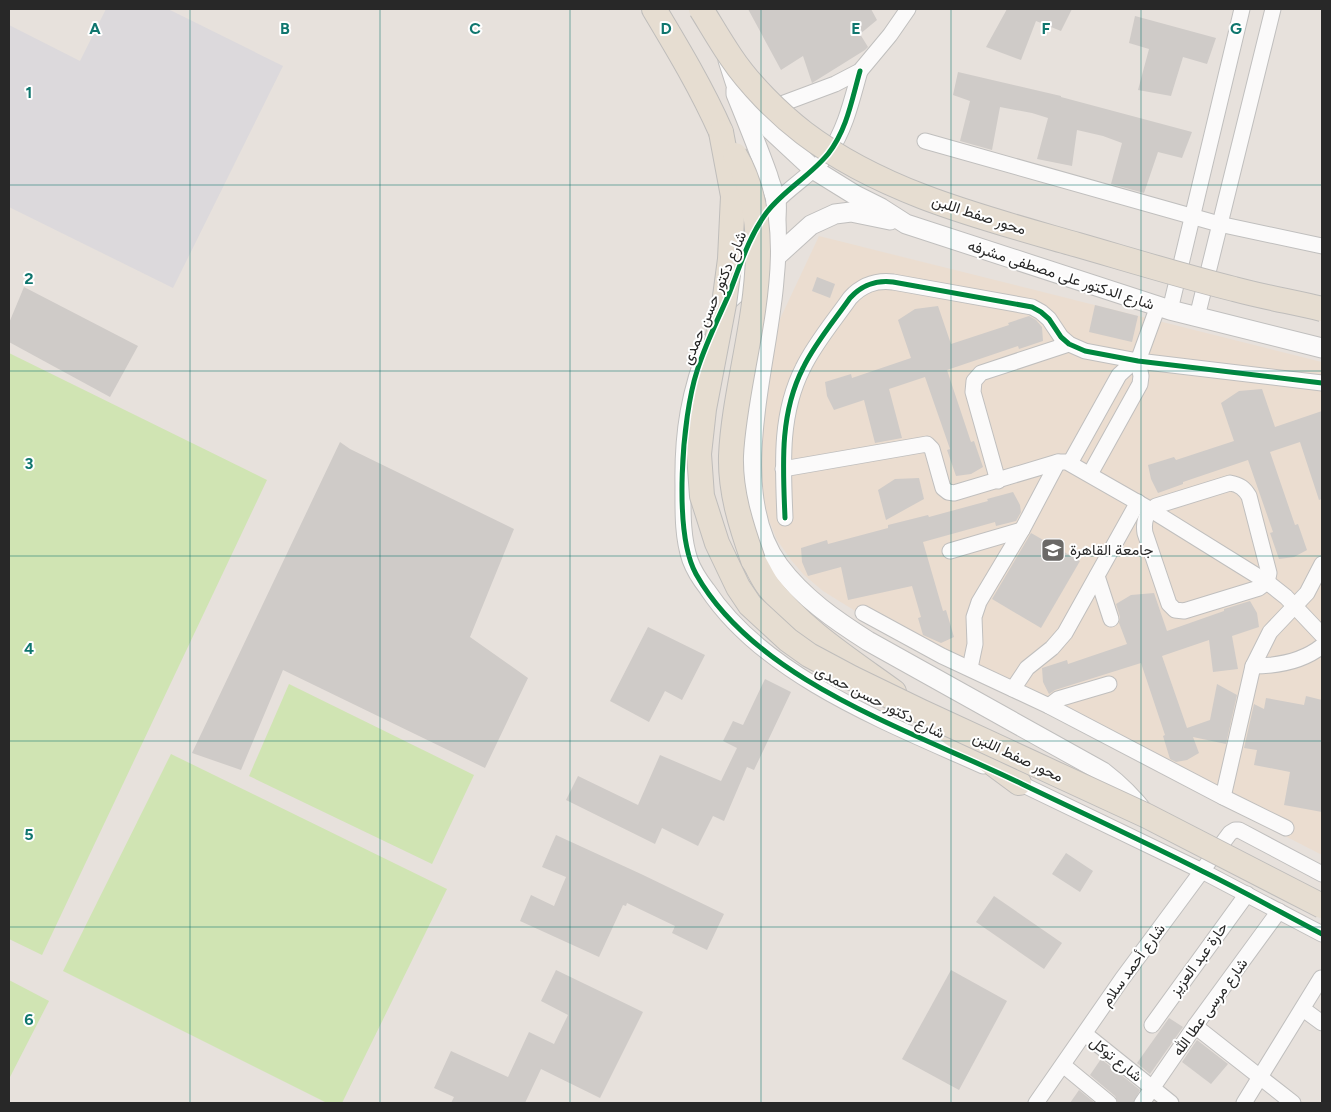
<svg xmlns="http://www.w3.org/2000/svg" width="1331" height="1112" viewBox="0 0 1331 1112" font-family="Figtree,Vazirmatn,sans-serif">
  <rect width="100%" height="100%" fill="#e7e1dc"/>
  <polygon fill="#dcd9dc" points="106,9 168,9 283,66 173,288 9,207 9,25 80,61"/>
  <polygon fill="#ebddd0" points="819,236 1322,362 1322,855 894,635 823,591 804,575 791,560 777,540 768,518 761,491 760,465 769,369 780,319"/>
  <g fill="#d0e4b3">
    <polygon points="9,353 267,480 42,955 9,939"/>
    <polygon points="289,684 474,775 432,864 249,776"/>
    <polygon points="171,754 447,889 342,1103 327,1103 63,971"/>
    <polygon points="9,980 49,1001 9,1079"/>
  </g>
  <g fill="#cfcbc8">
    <polygon points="748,9 871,9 877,20 860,34 868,47 865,50 812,83 803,56 781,70"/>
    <polygon points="1007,9 1072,9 1061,31 1036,21 1021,60 986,47"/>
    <polygon points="1135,16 1216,38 1207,64 1183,57 1171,96 1138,90 1149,49 1129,43"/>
    <polygon points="958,72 1061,96 1061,97 1192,132 1182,158 1158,152 1144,193 1111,184 1122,143 1103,136 1077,130 1072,166 1037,159 1048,118 1032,113 1000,107 992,150 960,141 970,101 953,95"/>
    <polygon points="817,277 835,284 830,298 812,291"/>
    <polygon points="24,287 138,346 110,397 9,342 9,323"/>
    <polygon points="1095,305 1138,316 1132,342 1089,332"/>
    <polygon points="938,306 951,344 1009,325 1008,323 1029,316 1036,320 1042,327 1043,341 1019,349 1018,346 947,370 971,442 974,441 983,467 971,474 956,476 947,450 950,449 925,377 889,389 902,438 875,443 864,400 834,410 827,396 825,382 851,374 852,378 911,358 898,320 915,309"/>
    <polygon points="1262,389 1275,427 1322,411 1322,499 1319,500 1300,442 1270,452 1295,525 1298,524 1307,550 1294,557 1279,559 1270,533 1273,532 1248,460 1183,482 1183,484 1158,493 1151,479 1148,465 1174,457 1176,460 1234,441 1221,403 1239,391"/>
    <polygon points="340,442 350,449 514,529 470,637 528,678 485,768 283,670 241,770 192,753"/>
    <polygon points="919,478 924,499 886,520 878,490 895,479"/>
    <polygon points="1013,492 1020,505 1021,512 1016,521 996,526 995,522 923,542 943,611 946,610 954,637 941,643 923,635 918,618 921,617 912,586 848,600 841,567 808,576 802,562 801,548 827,540 828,544 888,528 888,525 928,515 929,517 988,501 987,499"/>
    <polygon points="1031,533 1080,561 1041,628 992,599"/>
    <polygon points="1154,593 1167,631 1224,611 1224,609 1250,601 1257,613 1259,627 1232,636 1238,669 1213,672 1209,640 1162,656 1187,728 1210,720 1217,684 1237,695 1226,744 1193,737 1199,753 1187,760 1176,762 1170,759 1163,736 1165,735 1141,663 1055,690 1049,694 1043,682 1042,668 1067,660 1068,664 1127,644 1119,623 1120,617 1116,604 1131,595"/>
    <polygon points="648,627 705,655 682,700 665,691 649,722 610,701"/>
    <polygon points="765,679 791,692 754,770 747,767 724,821 713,816 698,846 662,828 655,844 566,800 578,776 638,805 660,755 721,781 737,748 723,741 733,721 743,725"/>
    <polygon points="1306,696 1322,700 1322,812 1284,805 1290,772 1254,765 1257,750 1244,748 1254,704 1264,709 1266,698 1304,705"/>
    <polygon points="556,835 641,874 724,914 707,950 672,933 675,926 627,903 626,906 623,905 599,957 520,921 531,895 554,906 566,877 542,867"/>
    <polygon points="1066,853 1093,871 1080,892 1052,874"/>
    <polygon points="994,896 1062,943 1044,969 976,922"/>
    <polygon points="556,970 643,1012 600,1098 541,1069 525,1103 451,1103 454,1097 434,1088 451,1051 508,1077 529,1032 554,1044 568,1015 541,1001"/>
    <polygon points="951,970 1007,1001 959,1090 902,1059"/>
    <polygon points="1169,1018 1183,1027 1150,1074 1137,1063"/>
    <polygon points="1197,1040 1228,1064 1211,1084 1182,1062"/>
    <polygon points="1101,1059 1140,1090 1133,1103 1118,1103 1115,1096 1090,1075"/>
    <polygon points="1079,1090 1095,1103 1070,1103"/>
  </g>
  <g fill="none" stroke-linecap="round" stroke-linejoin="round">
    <g stroke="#c0bfbe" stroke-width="17">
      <g id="minor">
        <polyline points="768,109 835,84 860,71 890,35 908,9"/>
        <polyline points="925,141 1219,224 1322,246"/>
        <path d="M734 281C745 254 755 225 775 203 792 185 814 173 829 153 846 128 852 99 860 71"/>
        <polyline points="1170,310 1242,9"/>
        <polyline points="1197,317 1273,9"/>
        <path d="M709 341C689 391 682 432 683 485 683 510 682 536 690 560 694 571 700 580 707 589 765 677 890 724 983 766"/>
        <polyline points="1070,463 1119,375 1131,364 1138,361"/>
        <polyline points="783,469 927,444 932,449 943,488 948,492 954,493 1058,462 1067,462 1151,510 1267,582 1286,597 1322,635"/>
        <polyline points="1090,474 1140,384 1141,376 1138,361 1158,306"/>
        <polyline points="998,481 973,392 974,381 981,373 1069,344"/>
        <path d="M1230 483C1240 485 1244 488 1249 496L1269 573 1267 582 1259 588 1184 611 1175 610 1169 604 1145 533C1143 521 1146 513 1156 506Z"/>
        <path d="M785 518C783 467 779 415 803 368 815 343 834 321 850 298 862 285 875 280 893 282L1032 307 1041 312 1049 319 1061 337 1069 344 1085 351 1138 361 1322 383"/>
        <polyline points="950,551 1022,530"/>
        <polyline points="1097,576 1111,619"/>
        <polyline points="863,613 942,656 1049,706 1223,797 1286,828"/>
        <path d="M1253 666C1278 666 1302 662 1322 646"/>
        <polyline points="970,668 975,644 974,617 979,602 1022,530 1058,462"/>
        <polyline points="1013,689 1027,668 1052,648 1065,633 1138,502"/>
        <polyline points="1049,706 1058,699 1109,684"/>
        <polyline points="1011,779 1202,871 1322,934"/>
        <polyline points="1223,797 1253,666 1270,632 1307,593 1322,564"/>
        <polyline points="1303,1009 1322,1023"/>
        <polyline points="1152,1025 1247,894"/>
        <polyline points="1195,1026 1293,1103"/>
        <polyline points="1085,1034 1171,1103"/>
        <polyline points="1063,1065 1109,1103"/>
        <polyline points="1036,1103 1122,979 1230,833 1235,830 1239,830 1322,874"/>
        <polyline points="1142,1103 1195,1026 1279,911"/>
        <polyline points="1244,1103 1321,978"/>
      </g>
    </g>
    <g stroke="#c0bfbe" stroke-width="21">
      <g id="tertiary">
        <path d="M728 60 737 88 736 90V94C747 121 758 148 768 176 770 184 774 192 776 201 777 207 776 214 776 220 777 240 776 260 774 280 768 364 724 492 779 566 803 598 835 620 868 641L1103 772C1120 785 1133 798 1146 815"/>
        <polyline points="744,93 770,129 813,169 855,195 881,208 906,224 1170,310 1322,348"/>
        <polyline points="725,303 811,225 835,214 851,212 890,220"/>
      </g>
    </g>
    <g stroke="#bfbdbb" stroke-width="26">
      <g id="primary">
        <path d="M654 9C678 49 702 89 721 132"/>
        <path d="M753 560C758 568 762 578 768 586 802 630 850 660 894 692"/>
        <polyline points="946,729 1019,783"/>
      </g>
    </g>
    <use href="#minor" stroke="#fbfafa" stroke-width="15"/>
    <use href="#tertiary" stroke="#fbfafa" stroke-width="19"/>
    <use href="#primary" stroke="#e6ddd1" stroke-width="24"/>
    <g stroke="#bfbdbb" stroke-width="26" stroke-linecap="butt">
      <g id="primary-bridge">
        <path d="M701 9C711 25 720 41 731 57 749 84 778 113 804 133 883 193 984 218 1078 245 1130 260 1182 276 1234 289 1263 297 1293 302 1322 309"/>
        <polyline points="721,132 733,196 730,259 724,304 704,409 699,454 702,496 717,543 738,587 750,605 788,640 809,655 852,678 920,711 1147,816 1322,906"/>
        <path d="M735 155C787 244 735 362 731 456 730 492 741 526 753 560"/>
      </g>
    </g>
    <use href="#primary-bridge" stroke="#e6ddd1" stroke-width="24"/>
    <g stroke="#fff" stroke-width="8">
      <g id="cycleway">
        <path d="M860 71C852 99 847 130 828 154 810 176 784 190 767 212 749 236 740 266 729 294 718 319 705 345 697 371 682 417 673 532 696 574 757 683 916 732 1022 784 1082 813 1143 841 1202 871 1243 891 1282 913 1322 934"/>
        <path d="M785 518C783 467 779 415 803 368 815 343 834 321 850 298 862 285 875 280 893 282L1032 307 1041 312 1049 319 1061 337 1069 344 1085 351 1138 361 1322 383"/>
      </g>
    </g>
    <use href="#cycleway" stroke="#00873e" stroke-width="5"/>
  </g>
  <path fill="none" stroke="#0f766e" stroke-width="1" stroke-opacity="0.55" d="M190 9V1103M380 9V1103M570 9V1103M761 9V1103M951 9V1103M1141 9V1103M9 185H1322M9 371H1322M9 556H1322M9 741H1322M9 927H1322"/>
  <defs>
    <g id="university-square" transform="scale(1.25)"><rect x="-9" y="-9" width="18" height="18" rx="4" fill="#6b6967" stroke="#fff"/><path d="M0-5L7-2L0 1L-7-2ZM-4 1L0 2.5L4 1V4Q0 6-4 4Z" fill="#fff"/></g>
  </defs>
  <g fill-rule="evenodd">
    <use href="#university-square" x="1053" y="550"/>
  </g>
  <g text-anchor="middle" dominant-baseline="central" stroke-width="4" stroke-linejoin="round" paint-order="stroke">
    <g font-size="15" fill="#282828" stroke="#fff">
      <text transform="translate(979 215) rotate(18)">محور صفط اللبن</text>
      <text transform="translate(1061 275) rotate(18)">شارع الدكتور على مصطفى مشرفه</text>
      <text transform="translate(714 298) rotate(-67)">شارع دكتور حسن حمدى</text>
      <text transform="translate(880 702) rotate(27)">شارع دكتور حسن حمدى</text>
      <text transform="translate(1018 757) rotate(25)">محور صفط اللبن</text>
      <text transform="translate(1199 959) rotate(-54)">حارة عبد العزيز</text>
      <text transform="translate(1133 965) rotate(-54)">شارع أحمد سلام</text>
      <text transform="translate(1210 1007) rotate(-54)">شارع مرسى عطا الله</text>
      <text transform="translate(1116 1059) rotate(39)">شارع توكل</text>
    </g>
    <g font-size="15" fill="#282828" stroke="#fff" text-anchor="start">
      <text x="1070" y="550">جامعة القاهرة</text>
    </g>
  </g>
  <g font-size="16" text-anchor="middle" font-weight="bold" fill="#0f766e" stroke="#fff" stroke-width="4" stroke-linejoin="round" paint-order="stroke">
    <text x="95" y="34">A</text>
    <text x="285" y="34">B</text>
    <text x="475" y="34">C</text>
    <text x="666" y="34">D</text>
    <text x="856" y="34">E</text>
    <text x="1046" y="34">F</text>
    <text x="1236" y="34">G</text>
    <text x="29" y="98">1</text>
    <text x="29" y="284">2</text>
    <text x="29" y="469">3</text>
    <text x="29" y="654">4</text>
    <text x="29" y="840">5</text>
    <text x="29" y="1025">6</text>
  </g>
  <rect width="1331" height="1112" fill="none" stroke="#282828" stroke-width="20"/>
</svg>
